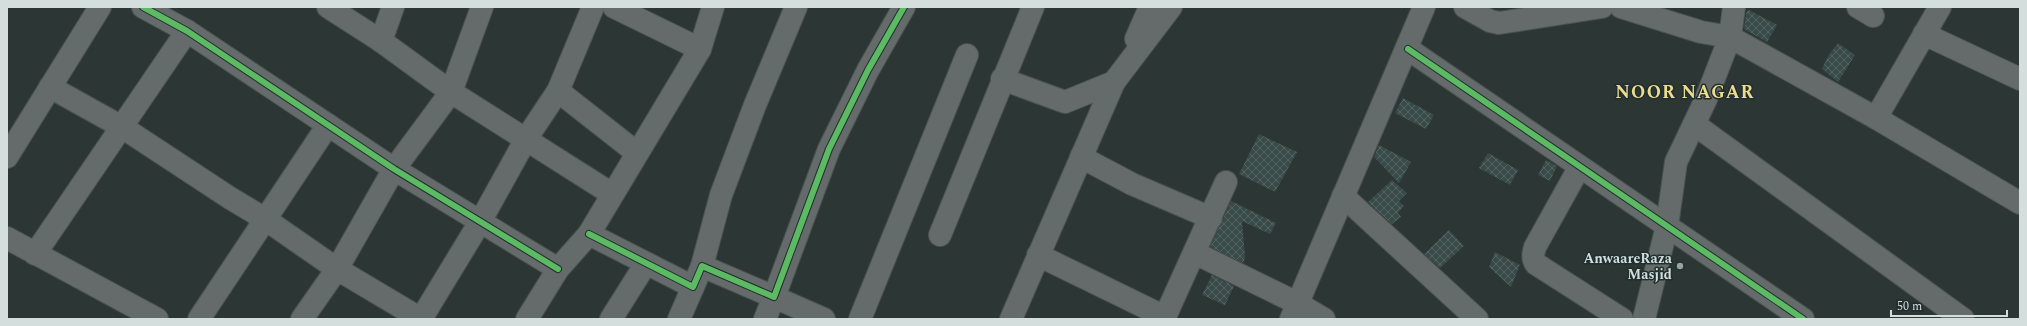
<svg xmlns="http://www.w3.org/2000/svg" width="2027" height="326" viewBox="0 0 2027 326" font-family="Spectral,serif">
  <defs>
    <pattern id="building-cross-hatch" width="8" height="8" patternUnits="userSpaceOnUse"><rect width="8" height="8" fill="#394b48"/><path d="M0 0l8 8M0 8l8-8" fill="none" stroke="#556462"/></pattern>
  </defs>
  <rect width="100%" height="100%" fill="#2c3634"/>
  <g fill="url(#building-cross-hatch)">
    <polygon points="1749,10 1777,25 1767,42 1744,29 1746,13"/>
    <polygon points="1838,43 1855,55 1838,82 1822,69 1828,56"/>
    <polygon points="1403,98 1434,115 1426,129 1395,113"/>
    <polygon points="1259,134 1297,152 1275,192 1239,174"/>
    <polygon points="1379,145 1411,162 1399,183 1374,157"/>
    <polygon points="1488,153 1518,170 1510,185 1479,168"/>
    <polygon points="1546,160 1557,166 1550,181 1538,175"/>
    <polygon points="1392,180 1407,193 1399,201 1404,206 1398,213 1401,217 1392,224 1368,202"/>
    <polygon points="1231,201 1276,223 1270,234 1242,221 1245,258 1243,263 1210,247"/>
    <polygon points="1449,230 1464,246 1440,268 1424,254"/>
    <polygon points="1495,252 1520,265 1511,287 1489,267"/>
    <polygon points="1212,275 1234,286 1225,305 1202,295"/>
  </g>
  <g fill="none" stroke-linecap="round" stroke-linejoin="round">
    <g stroke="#4b5352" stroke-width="24">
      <g id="minor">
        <polyline points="143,7 187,31 394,169 558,269"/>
        <polyline points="328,7 381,41 451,92 612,194"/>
        <polyline points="614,7 700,49"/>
        <polyline points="1465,7 1490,21 1499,23 1602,7"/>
        <polyline points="1621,7 1701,32 1730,37 1876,118 2020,203"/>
        <polyline points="1858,7 1873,16"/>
        <polyline points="1924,34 2020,79"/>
        <polyline points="1136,39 1150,7"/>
        <polyline points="381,41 393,7"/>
        <polyline points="1408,49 1803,319"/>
        <polyline points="1002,79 1065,102 1114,82 1171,7"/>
        <polyline points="50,87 122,127 230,198 265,219 337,269 421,319"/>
        <polyline points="558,91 637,153"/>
        <polyline points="1876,118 1940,7"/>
        <polyline points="1694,124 1963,319"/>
        <polyline points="7,157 100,7"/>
        <polyline points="1081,157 1132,184 1211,218"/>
        <path d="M1579 168 1535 247C1533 254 1532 258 1536 264L1622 319"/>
        <polyline points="1343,196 1477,319"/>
        <polyline points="589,234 693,287 702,266 774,297 829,149 868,70 904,7"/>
        <polyline points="940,235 1033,7"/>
        <polyline points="7,238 157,319"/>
        <polyline points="1195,253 1297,303 1324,319"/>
        <polyline points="35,254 187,31"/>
        <polyline points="1038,255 1165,317"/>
        <polyline points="702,266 721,195 755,105 796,7"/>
        <polyline points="199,319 328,125"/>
        <polyline points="302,319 337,269 394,169 451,92 482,7"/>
        <polyline points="421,319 480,222 526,139 558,91 593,7"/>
        <polyline points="527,319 558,269 589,234 700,49 713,7"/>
        <polyline points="611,319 645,265"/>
        <polyline points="679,319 693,287"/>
        <polyline points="765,319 774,297 824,319"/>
        <polyline points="860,319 967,55"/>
        <polyline points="1011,319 1114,82"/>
        <polyline points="1164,319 1226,182"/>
        <polyline points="1291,319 1424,7"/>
        <polyline points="1644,319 1667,226 1676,162 1706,99 1730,37 1734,7"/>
      </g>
    </g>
    <use href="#minor" stroke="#646b6a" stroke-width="22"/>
    <g stroke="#1f2f2e" stroke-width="8">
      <g id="cycleway">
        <polyline points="143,7 187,31 394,169 558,269"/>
        <polyline points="1408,49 1803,319"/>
        <polyline points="589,234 693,287 702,266 774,297 829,149 868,70 904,7"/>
      </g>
    </g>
    <use href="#cycleway" stroke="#5cba63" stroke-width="6"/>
  </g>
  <circle fill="#99a3a2" stroke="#1f2f2e" stroke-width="1.5" cx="1680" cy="266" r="4"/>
  <g text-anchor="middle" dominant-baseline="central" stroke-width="3" stroke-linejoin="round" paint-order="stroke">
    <g font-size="14" font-weight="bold" fill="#d4dedd" stroke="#1f2f2e" text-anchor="end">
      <text x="1672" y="258">AnwaareRaza<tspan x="1672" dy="16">Masjid</tspan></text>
    </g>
    <g font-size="18" font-weight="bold" letter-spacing="1" fill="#eedc8e" stroke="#1f2f2e">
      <text x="1685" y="92">NOOR NAGAR</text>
    </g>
  </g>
  <rect width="2027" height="326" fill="none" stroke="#d4dedd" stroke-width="16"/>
  <path d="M1891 310v6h116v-6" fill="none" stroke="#d4dedd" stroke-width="2"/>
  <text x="1897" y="310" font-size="12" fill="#d4dedd" stroke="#1f2f2e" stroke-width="3" paint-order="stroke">50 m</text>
</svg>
